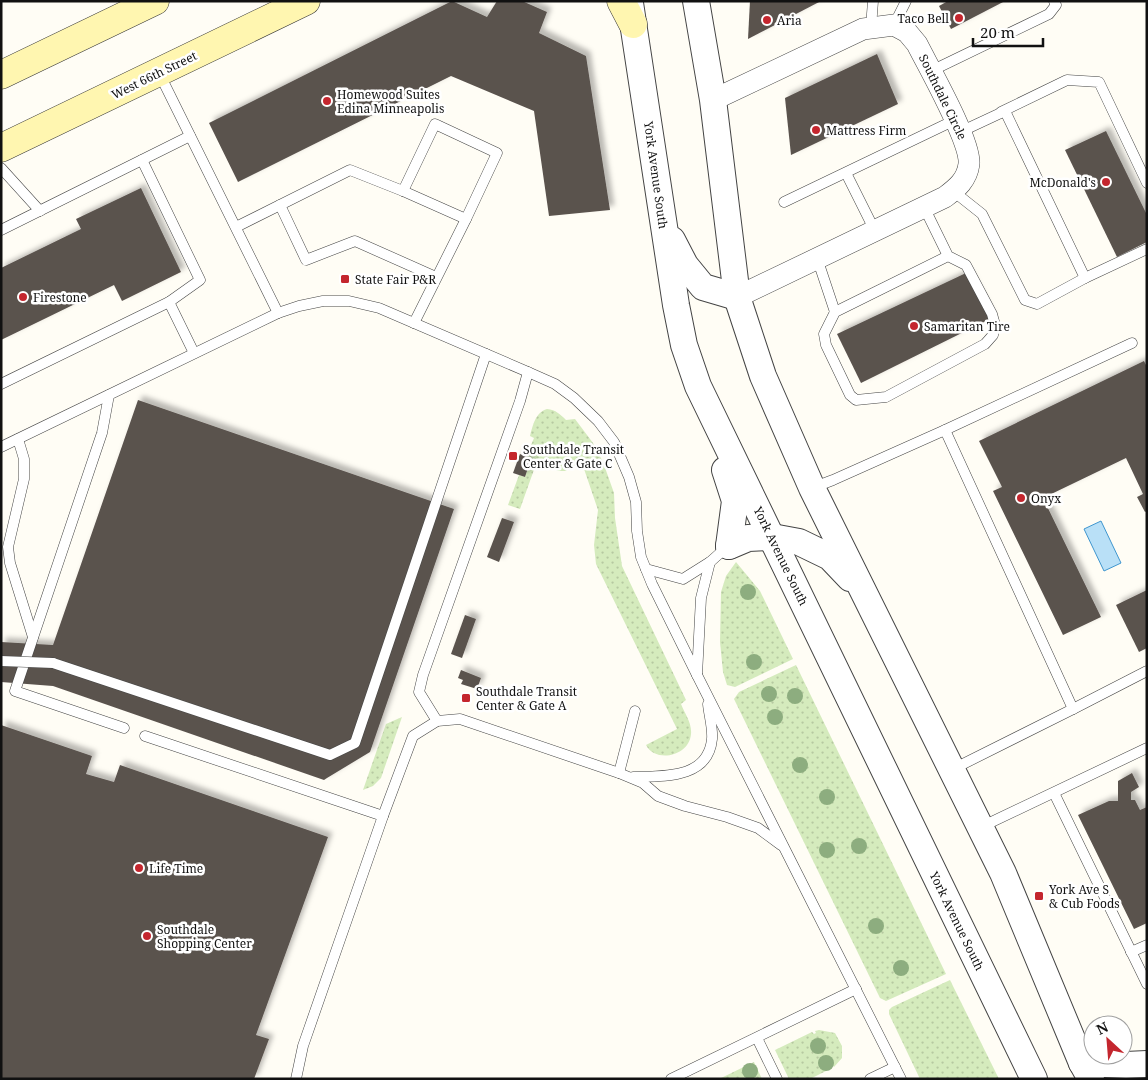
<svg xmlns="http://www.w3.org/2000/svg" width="1148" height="1080" viewBox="0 0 1148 1080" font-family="'Noto Serif',serif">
  <defs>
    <pattern id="grass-dots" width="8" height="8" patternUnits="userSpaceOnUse" patternTransform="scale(1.25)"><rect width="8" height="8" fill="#d5ebbd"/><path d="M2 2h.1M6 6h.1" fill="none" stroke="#b6c8a1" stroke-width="1.8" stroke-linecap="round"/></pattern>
    <filter id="shadow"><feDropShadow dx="4.5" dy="-4.5" stdDeviation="2.5" flood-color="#0004"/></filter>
  </defs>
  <rect width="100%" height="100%" fill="#fffdf5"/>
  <g fill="url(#grass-dots)">
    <path d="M547 409C556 410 560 414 566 420L575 419 593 443 603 462 614 493 615 518 622 566 686 700 681 704C685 714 692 723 691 734 689 757 655 763 646 745L677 729 596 564 594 545 598 510 582 463 565 471H559L536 464 520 509 508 505 519 475 525 477 531 459 526 457 534 438 530 436C533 425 535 413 547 409Z"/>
    <polygon points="736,562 760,591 793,659 735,687 727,685 723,672 720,642 721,592 726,576"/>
    <polygon points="796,665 946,974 886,1001 880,998 734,699 739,692"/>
    <polygon points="402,717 381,778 373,786 363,790 386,724"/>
    <polygon points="950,980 999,1079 920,1079 889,1014 889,1010 892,1007"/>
    <polygon points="819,1030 835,1033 842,1046 842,1058 834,1067 833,1065 831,1066 832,1068 810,1079 789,1079 775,1050 812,1032 814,1034 816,1033 815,1031"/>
    <polygon points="754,1062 762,1079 719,1079"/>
  </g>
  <polygon fill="#b9e0f7" stroke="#3f96cf" points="1101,521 1121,563 1104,571 1084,529"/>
  <g fill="#5a524d" filter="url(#shadow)">
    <polygon points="452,1 487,17 497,1 522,1 547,12 539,33 586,56 610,210 549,216 534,111 451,76 238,182 209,123"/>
    <polygon points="750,1 821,1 748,39"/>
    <polygon points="948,1 1005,1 951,29 939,6"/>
    <polygon points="877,54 898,104 791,155 785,98"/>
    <polygon points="1106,131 1147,215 1147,242 1117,257 1065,150"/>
    <polygon points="141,188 181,272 122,301 114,285 1,340 1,268 81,229 76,219"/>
    <polygon points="966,273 990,319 861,383 837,334"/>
    <polygon points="1144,361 1147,367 1147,511 1145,512 1137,497 1143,494 1126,458 1043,498 1101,617 1063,635 993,491 1002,487 979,441"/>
    <polygon points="138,400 454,509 370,752 327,778 324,780 53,686 1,682 1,642 53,645"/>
    <polygon points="520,454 531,459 525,477 513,473"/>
    <polygon points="502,518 514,522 499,562 487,557"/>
    <polygon points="1147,590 1147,648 1139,652 1116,605"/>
    <polygon points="465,615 476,619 462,658 451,654"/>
    <polygon points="461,670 481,678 477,689 461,684 463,680 458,678"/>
    <polygon points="1,725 92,756 86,774 114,782 120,765 328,837 256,1035 269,1039 254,1079 1,1079"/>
    <polygon points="1132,773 1139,787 1131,792 1131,800 1135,800 1140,810 1147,807 1147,923 1134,929 1078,815 1109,801 1118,801 1118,781"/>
  </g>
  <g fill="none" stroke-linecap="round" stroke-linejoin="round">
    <g stroke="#444" stroke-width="11">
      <g id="service">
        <polyline points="894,25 906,1"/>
        <polyline points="871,27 873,1"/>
        <polyline points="931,71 1049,14 1056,5 1054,1"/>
        <polyline points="159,73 278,313"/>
        <polyline points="1001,112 1067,80 1099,82 1147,183"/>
        <polyline points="960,132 1005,111 1085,278"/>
        <polyline points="142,160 200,280 169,302"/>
        <polyline points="1,168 40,211"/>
        <polyline points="846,173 875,231"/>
        <polyline points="403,191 435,124 497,153 466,219 414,323"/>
        <polyline points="953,191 982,214 1025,300 1037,304 1085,278 1147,249"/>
        <polyline points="784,202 955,120"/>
        <polyline points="924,207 948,256 966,265 992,314 995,325 993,335 985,344 886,397 856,400 850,395 826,345 824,334 835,312 948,256"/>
        <polyline points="236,227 280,205"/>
        <polyline points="1,230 190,136"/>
        <polyline points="817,258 835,312"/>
        <polyline points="436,277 355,241 306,260 280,205 350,170 403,191 466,219"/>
        <polyline points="1,384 169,302 194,353"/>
        <polyline points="109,395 102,433 15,691 124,728"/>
        <polyline points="945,430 1132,343"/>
        <polyline points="18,439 24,459 24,479 8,547 10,563 33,637"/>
        <polyline points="1,447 278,313 299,306 323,301 349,301 379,308 528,372 555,384 574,398 598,421 614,442 629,477 636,502 637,531 641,557 652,584 697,675 901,1079"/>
        <polyline points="812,488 833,480 945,430 1073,709 953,769"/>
        <polyline points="646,569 683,579 710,562 728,546"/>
        <polyline points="53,663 330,755 355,743 486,354"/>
        <polyline points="697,675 701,598 710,562"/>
        <polyline points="1073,709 1147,671"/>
        <polyline points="437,721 419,692 423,675 520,401 528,372"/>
        <polyline points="145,736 383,816"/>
        <polyline points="619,773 635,711"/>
        <path d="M633 777C664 776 708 779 712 739 713 728 709 715 708 704"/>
        <polyline points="1054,793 1147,984"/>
        <polyline points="981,827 1147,748"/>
        <polyline points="1131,952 1147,945"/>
        <polyline points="757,1038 777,1079"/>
        <polyline points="296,1079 303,1046 383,816 413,736 437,721 460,719 619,773 643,783 658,796 685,806 727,817 758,828 781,845"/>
        <polyline points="671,1079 856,989"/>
        <polyline points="870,1079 895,1067"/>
      </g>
    </g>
    <g stroke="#444" stroke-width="22">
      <path id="minor" d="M713 100 863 29 894 25 907 32 917 44C929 68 971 141 969 164 967 180 957 188 945 197L737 297"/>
    </g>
    <g stroke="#444" stroke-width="28">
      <g id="tertiary">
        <polyline points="696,1 713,100 737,297 763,376 812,488 1003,873 1082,1063 1091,1079"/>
        <polyline points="630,3 676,305 684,345 698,386 1034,1079"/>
        <polyline points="672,240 685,265 703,287 737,297"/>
        <polyline points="725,470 735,501 729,546"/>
        <polyline points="729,546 748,538 772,537 799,542 830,557 850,578"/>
        <polyline points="1082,1063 1126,1065 1147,1064"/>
      </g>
    </g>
    <g stroke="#333" stroke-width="29">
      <g id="secondary">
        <polyline points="621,1 633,24"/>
        <polyline points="1,75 155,1"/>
        <polyline points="1,148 306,1"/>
      </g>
    </g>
    <use href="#service" stroke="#fff" stroke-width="10"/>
    <use href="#minor" stroke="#fff" stroke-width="21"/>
    <use href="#tertiary" stroke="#fff" stroke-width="26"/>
    <use href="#secondary" stroke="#fff6b0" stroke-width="28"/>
    <g stroke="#444" stroke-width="11" stroke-linecap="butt">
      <polyline id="service-bridge" points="1,661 53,663"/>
    </g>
    <use href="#service-bridge" stroke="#fff" stroke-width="10"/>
  </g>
  <g fill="#8dad7f">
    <circle cx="748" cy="592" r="8"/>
    <circle cx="754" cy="662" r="8"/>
    <circle cx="769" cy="694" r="8"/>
    <circle cx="795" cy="696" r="8"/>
    <circle cx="775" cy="717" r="8"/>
    <circle cx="800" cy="765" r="8"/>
    <circle cx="827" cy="797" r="8"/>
    <circle cx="859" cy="846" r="8"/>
    <circle cx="827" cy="850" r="8"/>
    <circle cx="876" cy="926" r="8"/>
    <circle cx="901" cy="968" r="8"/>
    <circle cx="818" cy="1046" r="8"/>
    <circle cx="826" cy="1063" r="8"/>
    <circle cx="750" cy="1071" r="8"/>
  </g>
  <g fill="#c4262e" stroke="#fff" stroke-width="2">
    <circle cx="959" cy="18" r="5"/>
    <circle cx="767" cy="20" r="5"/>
    <circle cx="327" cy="101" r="5"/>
    <circle cx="816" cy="130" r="5"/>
    <circle cx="1106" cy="182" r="5"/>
    <rect x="340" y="274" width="10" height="10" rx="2.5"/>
    <circle cx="23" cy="297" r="5"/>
    <circle cx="914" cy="326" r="5"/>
    <rect x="508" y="451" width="10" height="10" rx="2.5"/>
    <circle cx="1021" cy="498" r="5"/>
    <rect x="461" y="693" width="10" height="10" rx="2.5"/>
    <circle cx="139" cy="868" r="5"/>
    <rect x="1034" y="891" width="10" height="10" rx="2.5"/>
    <circle cx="147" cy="936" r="5"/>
  </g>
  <g text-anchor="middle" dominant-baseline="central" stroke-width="5" stroke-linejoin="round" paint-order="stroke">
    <g font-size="12" fill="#111" stroke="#fff" text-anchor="start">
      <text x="949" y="18" text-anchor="end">Taco Bell</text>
      <text x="777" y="20">Aria</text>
      <text x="337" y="94">Homewood Suites<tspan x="337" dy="14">Edina Minneapolis</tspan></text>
      <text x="826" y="130">Mattress Firm</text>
      <text x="1096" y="182" text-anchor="end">McDonald's</text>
      <text x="355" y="279">State Fair P&amp;R</text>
      <text x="33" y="297">Firestone</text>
      <text x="924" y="326">Samaritan Tire</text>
      <text x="523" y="449">Southdale Transit<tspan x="523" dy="14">Center &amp; Gate C</tspan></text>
      <text x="1031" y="498">Onyx</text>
      <text x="476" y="691">Southdale Transit<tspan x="476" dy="14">Center &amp; Gate A</tspan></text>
      <text x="149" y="868">Life Time</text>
      <text x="1049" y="889">York Ave S<tspan x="1049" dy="14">&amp; Cub Foods</tspan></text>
      <text x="157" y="929">Southdale<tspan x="157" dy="14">Shopping Center</tspan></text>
    </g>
    <g font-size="12" fill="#111" stroke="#fff">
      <text transform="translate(154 75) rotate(-26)">West 66th Street</text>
      <text transform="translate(943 97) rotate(64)">Southdale Circle</text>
      <text transform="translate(656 175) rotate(82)">York Avenue South</text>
      <text transform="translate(781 556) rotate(64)">York Avenue South</text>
      <text transform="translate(957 921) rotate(64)">York Avenue South</text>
    </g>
  </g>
  <rect width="1148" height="1080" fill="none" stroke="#111111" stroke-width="5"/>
  <g transform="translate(1108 1040) rotate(334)"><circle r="24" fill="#ffffff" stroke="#a0a0a0"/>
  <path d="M0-4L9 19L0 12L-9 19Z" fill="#c4262e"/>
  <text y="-8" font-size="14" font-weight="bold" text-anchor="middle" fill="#111111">N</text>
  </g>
  <path d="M973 38v8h70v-8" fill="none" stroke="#111111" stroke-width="2.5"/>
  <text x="980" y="38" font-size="15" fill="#111111" stroke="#ffffff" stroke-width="4" paint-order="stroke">20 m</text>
</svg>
